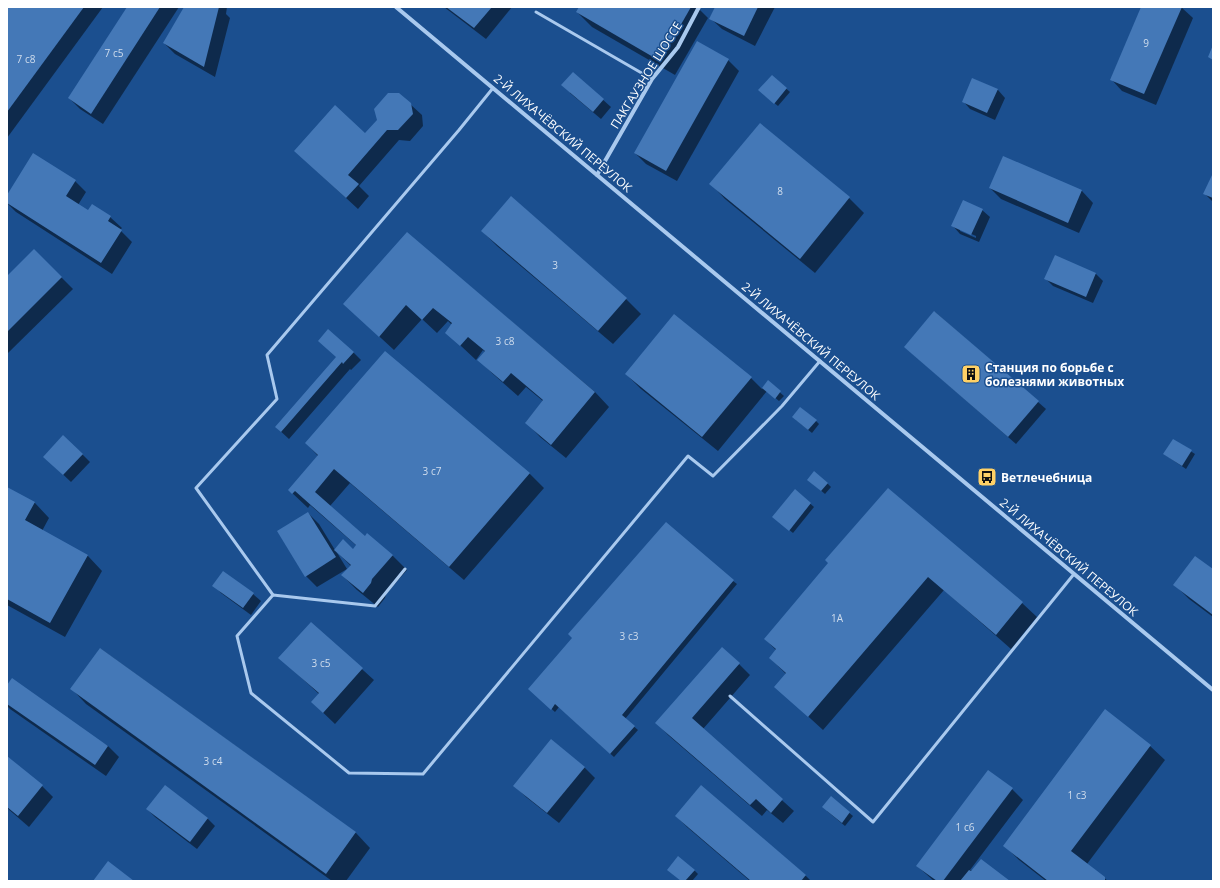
<svg xmlns="http://www.w3.org/2000/svg" width="1220" height="888" viewBox="0 0 1220 888" font-family="'Open Sans',sans-serif">
  <rect width="100%" height="100%" fill="#1b4f8f"/>
  <g fill="#0007" fill-rule="evenodd">
    <polygon points="7,7 103,7 7,138"/>
    <polygon points="128,7 179,7 103,124 80,109 69,98"/>
    <polygon points="185,7 227,7 226,14 230,18 215,77 175,54 164,43"/>
    <polygon points="444,7 512,7 486,39"/>
    <polygon points="580,7 697,7 708,18 675,75 592,27 577,12"/>
    <polygon points="716,7 775,7 755,46 722,29 710,18"/>
    <polygon points="1142,7 1181,7 1193,18 1156,105 1122,91 1111,79"/>
    <polygon points="728,60 739,71 677,181 646,164 635,153"/>
    <polygon points="573,73 611,107 601,119 570,93"/>
    <polygon points="772,76 790,92 778,106 763,94"/>
    <polygon points="973,79 998,90 1005,98 995,120 970,109 963,101"/>
    <polygon points="410,104 422,115 423,126 410,141 399,140 359,186 369,196 358,209 295,151 365,134"/>
    <polygon points="760,124 849,198 864,213 815,273 725,199 711,184"/>
    <polygon points="1003,157 1082,191 1093,203 1079,233 1001,199 990,188"/>
    <polygon points="1213,175 1213,202 1205,194"/>
    <polygon points="75,181 86,192 78,205 88,211 92,205 110,217 122,228 120,230 132,242 112,274 16,212 7,203 7,196"/>
    <polygon points="511,198 626,299 641,314 613,344 497,246 482,231"/>
    <path d="M982 210 990 217 979 242 960 234 953 226ZM960 229 976 236V238L960 231Z"/>
    <polygon points="408,234 595,392 609,407 566,458 540,437 526,422 543,401 526,387 518,396 493,374 479,360 485,352 483,350 476,360 446,332 452,325 448,321 437,333 422,319 394,350 344,304"/>
    <polygon points="34,250 73,289 7,354 7,277"/>
    <polygon points="1096,274 1103,281 1093,303 1053,286 1045,278"/>
    <polygon points="935,312 1046,409 1016,444 905,347"/>
    <polygon points="353,352 361,360 351,370 350,369 289,439 276,427 337,358"/>
    <polygon points="626,374 751,378 762,389 768,382 784,396 779,401 767,391 718,451 641,389"/>
    <polygon points="796,420 816,421 819,424 812,433"/>
    <polygon points="1173,440 1195,454 1186,469 1164,454"/>
    <polygon points="306,443 529,473 544,488 464,580 350,483 330,506 365,537 367,535 393,556 407,570 386,594 385,598 378,607 357,590 342,575 351,566 336,551 347,569 317,587 306,576 308,513 319,524 335,550 353,550 357,546 310,505 308,508 289,490 318,456"/>
    <polygon points="82,454 90,462 71,482 52,464"/>
    <polygon points="812,483 827,483 831,487 825,494"/>
    <polygon points="7,488 35,503 49,518 42,531 88,556 102,571 65,637 7,605"/>
    <polygon points="888,489 1022,603 1037,617 1011,649 944,590 823,730 776,687 786,674 770,658 776,650 765,639 829,563"/>
    <polygon points="795,490 814,507 793,533 777,520"/>
    <polygon points="1213,571 1213,617 1189,599 1175,585"/>
    <polygon points="223,572 253,594 261,601 251,615 221,593 214,585"/>
    <polygon points="733,581 737,584 625,719 638,730 614,757 559,707 555,712 533,692"/>
    <polygon points="311,623 374,680 335,724 312,702 319,694 280,658"/>
    <polygon points="101,649 356,833 370,848 346,881 332,881 86,704 72,689"/>
    <polygon points="739,664 750,675 703,729 794,811 783,823 767,810 762,816 668,735 657,723"/>
    <polygon points="7,687 108,746 119,757 106,776 10,709 7,706"/>
    <polygon points="1150,746 1165,760 1087,864 1108,881 1046,881 1019,860 1005,846"/>
    <polygon points="7,757 42,786 53,797 29,827 7,808"/>
    <polygon points="584,767 595,778 559,823 526,797 515,786"/>
    <polygon points="165,786 208,819 215,826 197,849 155,817 147,809"/>
    <polygon points="1012,789 1023,800 970,870 1008,881 934,881 917,866"/>
    <polygon points="831,798 853,816 845,826 827,811"/>
    <polygon points="676,816 805,875 811,881 750,881 687,827"/>
    <polygon points="694,870 698,874 692,881 682,881"/>
  </g>
  <g fill="#4478b7">
    <polygon points="7,7 84,7 7,112"/>
    <polygon points="127,7 160,7 91,114 68,98"/>
    <polygon points="184,7 219,7 204,67 163,43"/>
    <polygon points="446,7 492,7 474,28"/>
    <polygon points="579,7 691,7 660,61 576,12"/>
    <polygon points="715,7 758,7 744,36 709,19"/>
    <polygon points="1141,7 1182,7 1144,94 1110,80"/>
    <polygon points="697,41 729,59 666,171 634,153"/>
    <polygon points="1213,45 1213,60 1208,57"/>
    <polygon points="573,72 604,99 593,112 561,85"/>
    <polygon points="772,75 787,88 774,104 758,90"/>
    <polygon points="972,78 998,89 987,113 962,102"/>
    <polygon points="388,93 399,93 411,103 413,114 398,130 387,130 348,175 359,184 346,198 294,151 335,105 365,133 377,120 374,109"/>
    <polygon points="760,123 850,197 800,259 709,184"/>
    <polygon points="33,153 76,180 66,196 88,210 92,204 111,216 108,221 122,230 101,263 7,203 7,195"/>
    <polygon points="1003,156 1082,190 1068,223 989,188"/>
    <polygon points="1213,173 1213,198 1203,194"/>
    <polygon points="511,196 627,298 598,331 481,231"/>
    <polygon points="963,200 983,209 971,235 951,226"/>
    <polygon points="407,232 595,392 551,445 525,423 543,400 511,373 503,382 477,360 485,351 468,337 460,346 445,333 452,323 433,308 422,320 406,305 379,337 343,304"/>
    <polygon points="34,249 62,277 7,332 7,276"/>
    <polygon points="1055,255 1096,273 1086,297 1044,279"/>
    <polygon points="934,311 1039,401 1008,437 904,347"/>
    <polygon points="674,314 752,377 702,437 625,374"/>
    <polygon points="328,329 354,352 343,364 342,362 281,432 275,427 336,357 318,341"/>
    <polygon points="385,351 530,473 449,567 334,469 315,492 365,536 367,533 393,555 372,579 371,583 363,593 341,575 351,565 334,550 343,539 353,549 356,545 295,491 292,494 288,490 318,455 305,443"/>
    <polygon points="768,380 781,391 775,399 762,388"/>
    <polygon points="800,407 817,420 808,430 792,417"/>
    <polygon points="63,435 83,454 63,475 43,457"/>
    <polygon points="1173,439 1192,450 1182,466 1163,454"/>
    <polygon points="814,471 828,483 821,491 807,480"/>
    <polygon points="7,487 35,502 25,520 88,555 50,623 7,599"/>
    <polygon points="888,488 1023,602 996,635 928,577 808,717 774,687 786,673 769,658 776,649 764,639 828,563 825,560"/>
    <polygon points="795,489 811,503 789,531 772,517"/>
    <polygon points="308,512 336,557 305,577 277,531"/>
    <polygon points="666,522 734,580 622,715 635,726 610,754 555,704 551,710 528,689 572,638 568,634"/>
    <polygon points="1195,556 1213,569 1213,615 1173,585"/>
    <polygon points="223,571 254,593 243,608 212,586"/>
    <polygon points="311,622 363,668 323,713 311,702 319,693 278,658"/>
    <polygon points="722,647 740,663 692,718 783,799 771,813 756,799 750,805 655,723"/>
    <polygon points="100,648 356,832 326,874 70,689"/>
    <polygon points="12,678 108,746 95,765 7,704 7,685"/>
    <polygon points="1105,709 1151,745 1071,851 1105,877 1105,881 1048,881 1003,846"/>
    <polygon points="551,739 585,767 547,813 513,786"/>
    <polygon points="7,756 43,785 18,816 7,807"/>
    <polygon points="988,770 1013,788 943,881 937,881 916,866"/>
    <polygon points="165,785 208,818 190,842 146,809"/>
    <polygon points="701,785 806,875 801,881 751,881 675,816"/>
    <polygon points="831,796 850,812 842,823 822,807"/>
    <polygon points="678,856 695,870 685,881 681,881 667,870"/>
    <polygon points="981,859 1010,881 960,881 969,870 971,871"/>
    <polygon points="108,861 134,881 93,881"/>
  </g>
  <g fill="none" stroke-linecap="round" stroke-linejoin="round">
    <g stroke="#a9c9ee" stroke-width="3">
      <polyline points="536,12 652,79"/>
      <polyline points="405,569 375,606 273,595 237,636 251,693 349,773 423,774 688,456 713,476 782,406 820,361"/>
      <polyline points="273,595 196,488 277,399 267,355 459,130 493,88"/>
      <polyline points="730,696 873,822 1074,574"/>
    </g>
    <g stroke="#a9c9ee" stroke-width="4">
      <polyline points="396,7 1213,690"/>
      <polyline points="597,175 652,79 678,47 699,7"/>
    </g>
  </g>
  <defs>
    <g id="building-square" transform="scale(1)"><rect x="-9" y="-9" width="18" height="18" rx="4" fill="#ffd166" stroke="#1b4f8f"/><path d="M-4-6H4V6H1V3H-1V6H-4ZM-2.5-4.3h1.7v1.8h-1.7ZM.8-4.3h1.7v1.8H.8ZM-2.5-1h1.7V.8h-1.7ZM.8-1h1.7V.8H.8Z" fill="#111"/></g>
    <g id="bus-square" transform="scale(1)"><rect x="-9" y="-9" width="18" height="18" rx="4" fill="#ffd166" stroke="#1b4f8f"/><path d="M-5-6H5V4H4V6H2V4H-2V6H-4V4H-5ZM-3.5-4V0h7V-4ZM-3.5 1.2v1.5H-2V1.2ZM2 1.2v1.5H3.5V1.2Z" fill="#111"/></g>
  </defs>
  <g fill-rule="evenodd">
    <use href="#building-square" x="971" y="374"/>
    <use href="#bus-square" x="987" y="477"/>
  </g>
  <g text-anchor="middle" dominant-baseline="central" stroke-width="3" stroke-linejoin="round" paint-order="stroke">
    <g font-size="10" fill="#d0dded">
      <text x="1146" y="43">9</text>
      <text x="114" y="53">7 с5</text>
      <text x="26" y="59">7 с8</text>
      <text x="780" y="191">8</text>
      <text x="555" y="265">3</text>
      <text x="505" y="341">3 с8</text>
      <text x="432" y="471">3 с7</text>
      <text x="837" y="618">1А</text>
      <text x="629" y="636">3 с3</text>
      <text x="321" y="663">3 с5</text>
      <text x="213" y="761">3 с4</text>
      <text x="1077" y="795">1 с3</text>
      <text x="965" y="827">1 с6</text>
    </g>
    <g font-size="12" fill="#fff" stroke="#1b4f8f">
      <text transform="translate(646 75) rotate(-58)">ПАКГАУЗНОЕ ШОССЕ</text>
      <text transform="translate(563 133) rotate(40)">2-Й ЛИХАЧЁВСКИЙ ПЕРЕУЛОК</text>
      <text transform="translate(811 341) rotate(40)">2-Й ЛИХАЧЁВСКИЙ ПЕРЕУЛОК</text>
      <text transform="translate(1069 557) rotate(40)">2-Й ЛИХАЧЁВСКИЙ ПЕРЕУЛОК</text>
    </g>
    <g font-size="12" font-weight="bold" fill="#fff" stroke="#1b4f8f" text-anchor="start">
      <text x="985" y="367">Станция по борьбе с<tspan x="985" dy="14">болезнями животных</tspan></text>
      <text x="1001" y="477">Ветлечебница</text>
    </g>
  </g>
  <rect width="1220" height="888" fill="none" stroke="#ffffff" stroke-width="16"/>
</svg>
